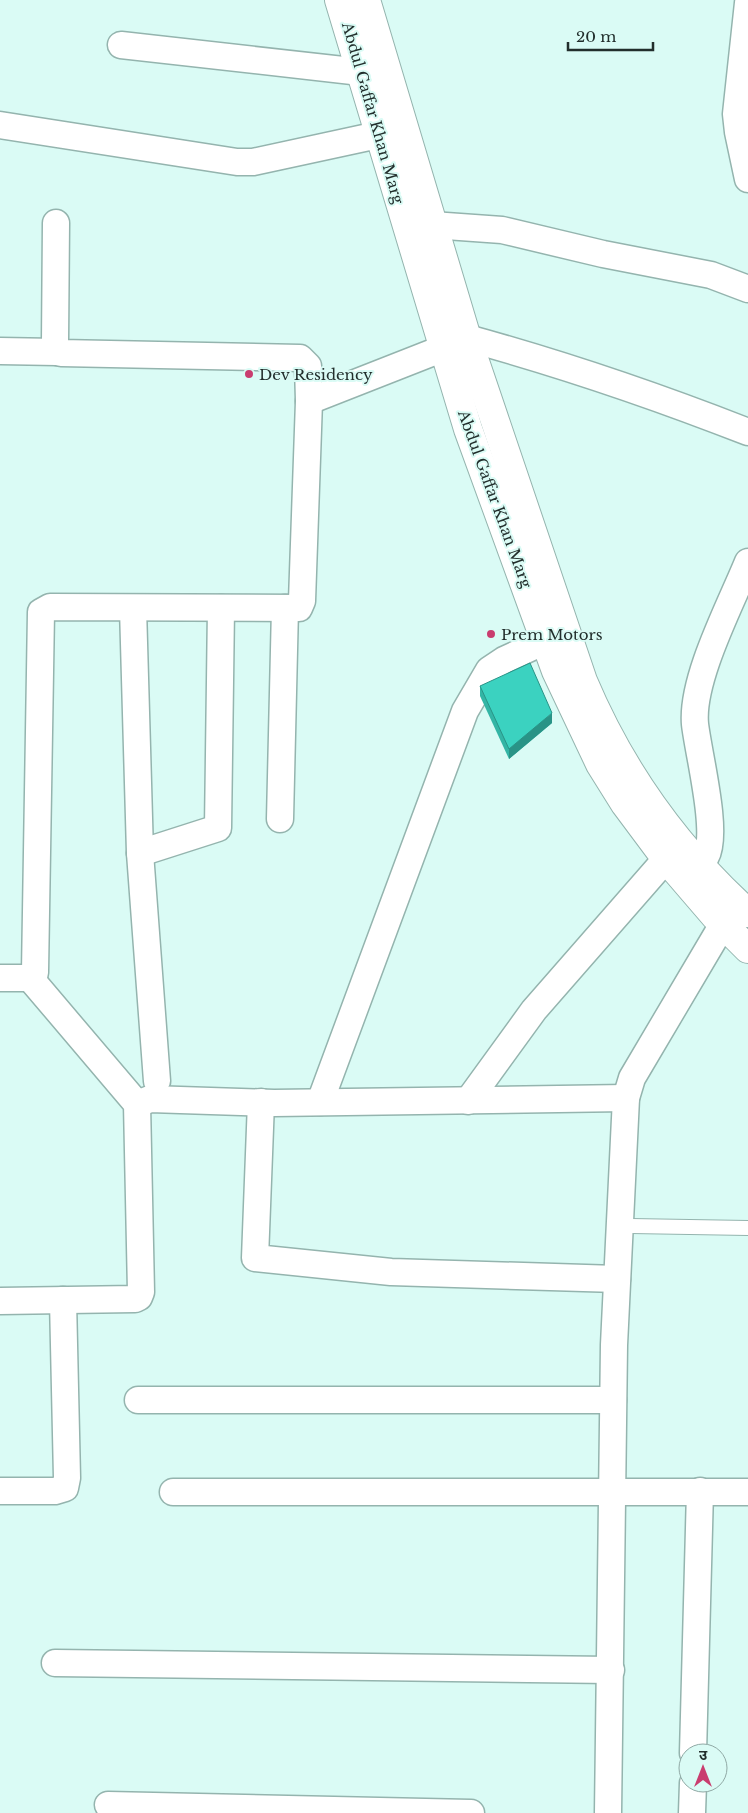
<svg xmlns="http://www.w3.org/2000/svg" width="748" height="1813" viewBox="0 0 748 1813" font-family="'Libre Baskerville','Noto Sans Devanagari',serif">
  <rect width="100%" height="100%" fill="#dafbf5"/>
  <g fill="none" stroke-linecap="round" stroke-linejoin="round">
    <g stroke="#94b4ae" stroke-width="16">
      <polyline id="lane" points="631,1226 748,1228"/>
    </g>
    <g stroke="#94b4ae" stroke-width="29">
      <g id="street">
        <polyline points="748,3 736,114 738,132 748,179"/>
        <polyline points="121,45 361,72"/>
        <polyline points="0,125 237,162 253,162 378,135"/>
        <polyline points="432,225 502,230 603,254 711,275 748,289"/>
        <path d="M467 338C562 364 656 396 748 432"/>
        <polyline points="0,351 57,352"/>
        <polyline points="309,401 444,348"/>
        <polyline points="133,608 140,853 157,1081"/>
        <polyline points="280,819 285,608"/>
        <polyline points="140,853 218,828 221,608"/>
        <path d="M698 864C700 861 704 859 706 856 719 833 698 752 695 724 691 679 731 604 748 562"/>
        <polyline points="0,978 30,978 34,977 35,972 41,612 50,607 299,608 302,601 309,401 308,366 300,358 61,353 57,352 55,343 56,223"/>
        <polyline points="468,1101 534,1010 666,859"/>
        <polyline points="261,1102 255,1258 391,1272 617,1279"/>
        <polyline points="320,1102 465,711 489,670 504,660 545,641"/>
        <polyline points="137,1104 150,1099 274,1103 626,1098"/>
        <polyline points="0,1301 135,1299 139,1297 141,1292 137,1104 30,978"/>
        <polyline points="138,1400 613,1400"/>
        <polyline points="0,1491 55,1491 65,1488 67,1478 63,1300"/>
        <polyline points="173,1492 748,1492"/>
        <polyline points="55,1663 611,1670"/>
        <polyline points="693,1753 700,1491"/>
        <polyline points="108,1805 471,1813"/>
        <polyline points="608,1813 614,1345 626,1098 632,1078 723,924"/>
        <polyline points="692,1813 693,1783"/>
      </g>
    </g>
    <g stroke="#94b4ae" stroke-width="30">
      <g id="primary">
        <polyline points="339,0 468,429 556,671 600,764 625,804 666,859 715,916 748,949"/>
        <path d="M366 0 467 338 583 681C621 771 676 848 748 913"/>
      </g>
    </g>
    <use href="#lane" stroke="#fff" stroke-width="14"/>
    <use href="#street" stroke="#fff" stroke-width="26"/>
    <use href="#primary" stroke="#fff" stroke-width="28"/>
  </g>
  <polygon fill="#33b5a5" points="480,686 552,723 509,759 480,696"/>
  <polygon fill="#299386" points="552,713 552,723 509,759 509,749"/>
  <polygon fill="#3bd2c0" stroke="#299386" points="530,663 552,713 509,749 480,686"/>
  <g fill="#c93d6f" stroke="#dafbf5" stroke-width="2">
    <circle cx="249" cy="374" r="5"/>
    <circle cx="491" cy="634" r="5"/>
  </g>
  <g text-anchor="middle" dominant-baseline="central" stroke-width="4" stroke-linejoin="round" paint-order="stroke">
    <g font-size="15" fill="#222e2c" stroke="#dafbf5">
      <text transform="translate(373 113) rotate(74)">Abdul Gaffar Khan Marg</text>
      <text transform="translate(495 499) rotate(70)">Abdul Gaffar Khan Marg</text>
    </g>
    <g font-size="15" fill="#222e2c" stroke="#dafbf5" text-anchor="start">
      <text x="259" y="374">Dev Residency</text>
      <text x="501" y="634">Prem Motors</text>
    </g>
  </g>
  <g transform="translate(703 1768)"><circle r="24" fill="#dafbf5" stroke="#90a9a5"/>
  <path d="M0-4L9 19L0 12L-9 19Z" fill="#c93d6f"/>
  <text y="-8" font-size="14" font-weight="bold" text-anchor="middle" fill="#222e2c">उ</text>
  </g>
  <path d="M568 42v8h85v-8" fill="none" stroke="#222e2c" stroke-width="2.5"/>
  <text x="576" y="42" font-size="15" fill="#222e2c" stroke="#dafbf5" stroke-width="4" paint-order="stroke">20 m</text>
</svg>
